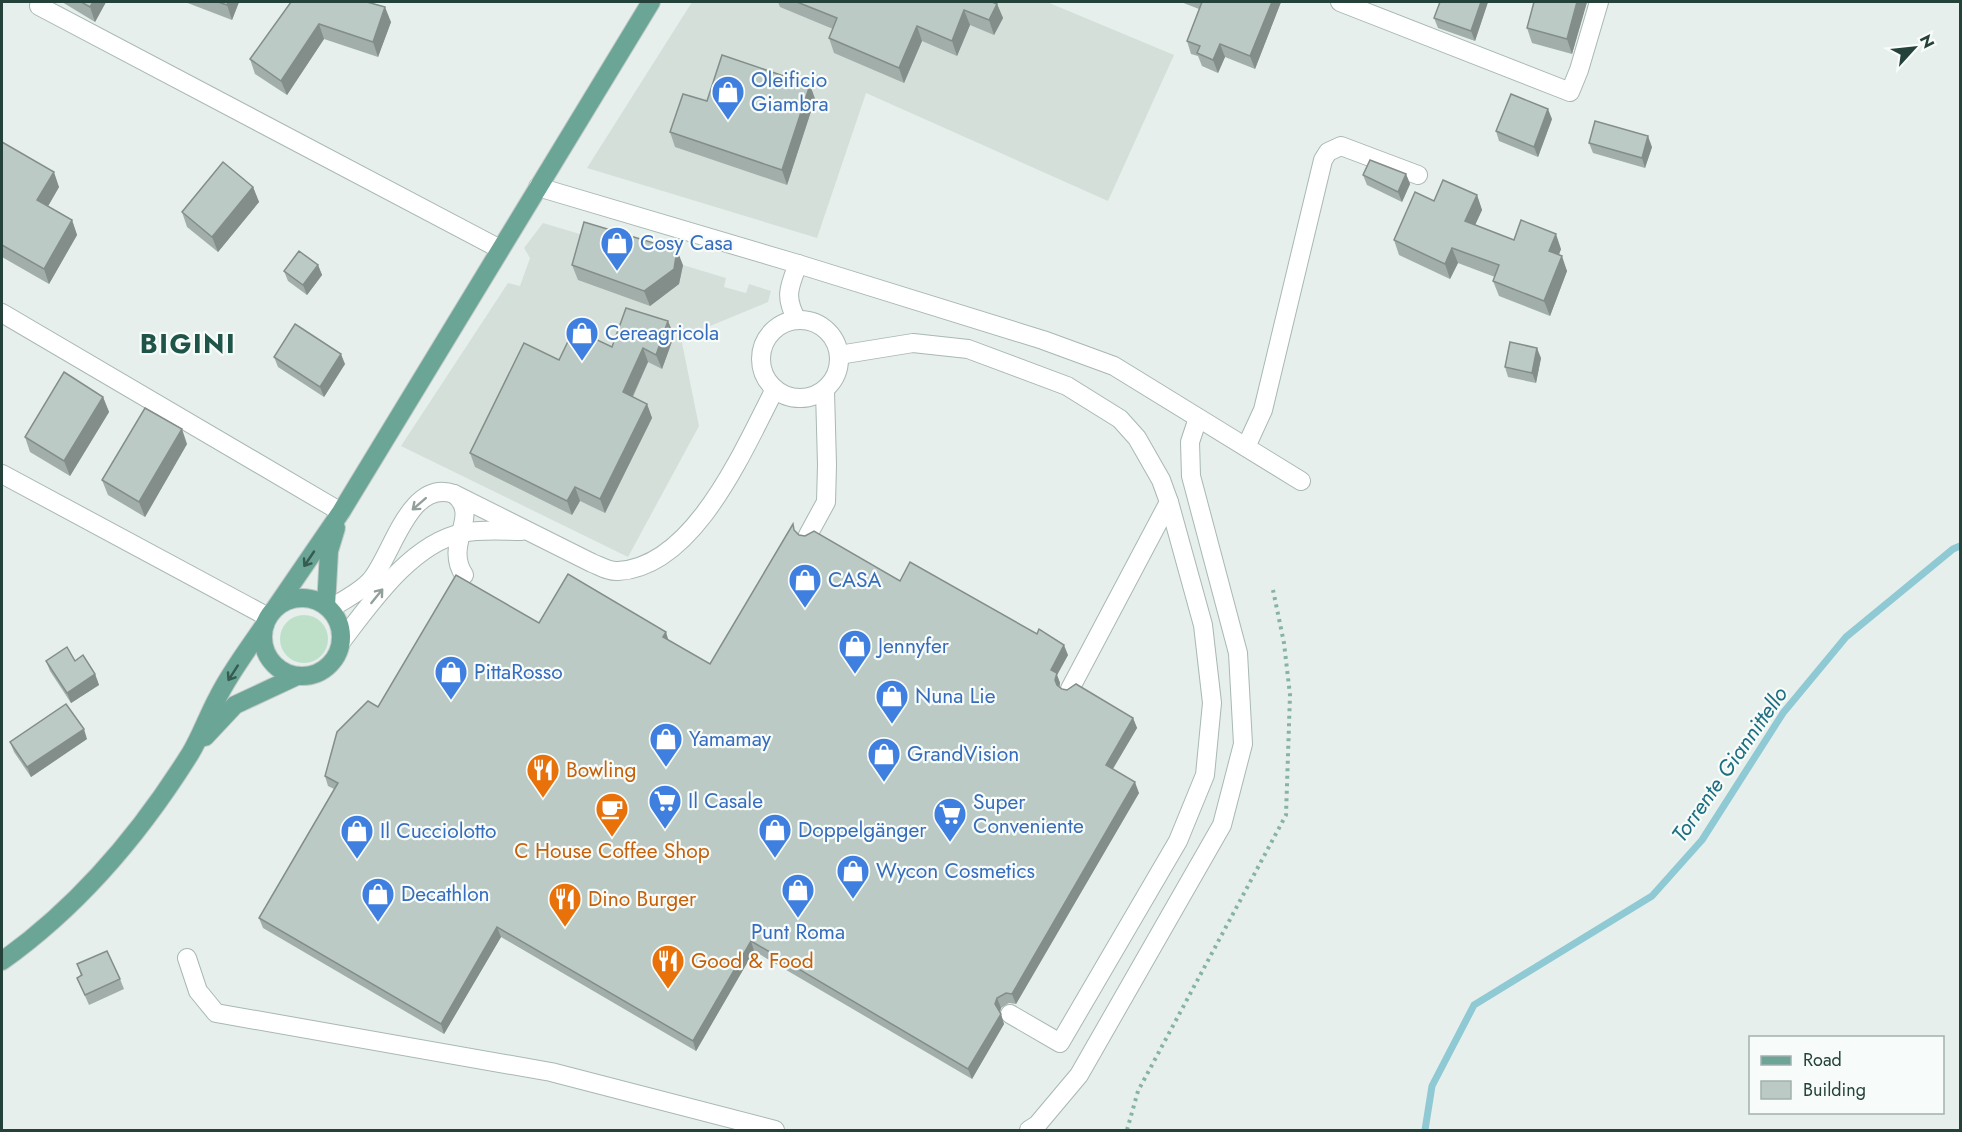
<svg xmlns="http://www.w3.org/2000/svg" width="1962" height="1132" viewBox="0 0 1962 1132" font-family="Jost,sans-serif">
  <rect width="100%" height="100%" fill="#e6efeb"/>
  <g fill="#d4dfda">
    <polygon points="692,2 1047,2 1174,55 1108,201 866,93 817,238 587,168"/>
    <polygon points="543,223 726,278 724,287 746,293 749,284 771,291 768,302 681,338 699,426 628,557 401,446 508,283 520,286 530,258 524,248"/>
  </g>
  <circle fill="#bfe0c8" cx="304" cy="639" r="24"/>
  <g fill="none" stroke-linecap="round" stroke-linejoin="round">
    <polyline stroke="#8ec9d4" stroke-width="7" points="1425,1130 1432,1086 1474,1005 1652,896 1702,840 1783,713 1846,637 1953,549 1960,546"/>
    <g stroke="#a8b8b2" stroke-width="20">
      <g id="minor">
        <polyline points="1340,2 1570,92 1579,70 1599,2"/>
        <polyline points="39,6 500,249"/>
        <polyline points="538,187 798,264 1043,340 1114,366 1301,481"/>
        <polyline points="2,313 341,512"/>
        <circle cx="800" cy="359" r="39"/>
        <path d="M797 320C784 297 789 287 798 264"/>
        <polyline points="839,355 913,343 968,349 1067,386 1120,419 1137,438 1161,480 1169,502 1070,689"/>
        <polyline points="1246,447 1263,410 1323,160 1328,152 1341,146 1418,175"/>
        <polyline points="2,474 268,617"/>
        <path d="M454 494C482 516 443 543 464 575"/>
        <polyline points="808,535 826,502 827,465 825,391"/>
        <path d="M330 609C343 600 361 592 371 580 392 556 409 478 454 494L592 563C600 566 610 572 618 571 695 567 744 448 775 389"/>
        <path d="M341 642C371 603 411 544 462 533 481 529 502 531 522 531"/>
        <polyline points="187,958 198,991 216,1013 551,1072 775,1130"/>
        <polyline points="1010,1014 1060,1043 1178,841 1205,775 1212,703 1203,625 1169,502"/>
        <polyline points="1029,1130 1037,1125 1079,1075 1222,825 1243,744 1238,653 1191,476 1190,442 1198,418"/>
      </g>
    </g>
    <g stroke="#c2cac8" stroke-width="20">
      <g id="major">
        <circle cx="302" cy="637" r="39"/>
        <polyline points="326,606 329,551 336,528"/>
        <polyline points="276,607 341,512 651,2"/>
        <polyline points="205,737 235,705 297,676"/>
        <path d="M2 961C78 907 140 834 190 754 201 736 208 715 218 697 231 671 249 648 265 624"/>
      </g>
    </g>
    <polyline stroke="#86b3a5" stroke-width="4" stroke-dasharray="3 4.5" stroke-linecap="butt" points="1127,1130 1138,1091 1286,815 1290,695 1284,643 1273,590"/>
    <use href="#minor" stroke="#fff" stroke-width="18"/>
    <use href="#major" stroke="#6aa596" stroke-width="18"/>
  </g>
  <g fill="#a1aea9">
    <polygon points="62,2 106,2 95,22"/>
    <polygon points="185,2 239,2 232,20"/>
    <polygon points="291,2 391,22 378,57 324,39 287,95 255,74 250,59"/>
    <polygon points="778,2 992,2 997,4 1003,18 994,35 970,25 957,56 922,41 904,83 834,53 829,38 833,29 780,7"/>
    <polygon points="1181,2 1281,2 1255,69 1225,57 1218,73 1202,66 1198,56 1191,54 1187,41 1199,9"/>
    <polygon points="1488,2 1475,41 1438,28 1434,18"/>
    <polygon points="1534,2 1587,2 1572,54 1532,43 1527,28"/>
    <polygon points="810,85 815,99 787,185 675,147 670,132 707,101"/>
    <polygon points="1552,119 1538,157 1499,141 1496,131"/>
    <polygon points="2,142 59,187 48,206 72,220 77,235 49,284 2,257"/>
    <polygon points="1589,143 1652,147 1645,168 1593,153"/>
    <polygon points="1406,174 1410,184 1402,202 1367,185 1363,175"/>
    <polygon points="253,187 259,202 218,252 187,227 182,212"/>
    <polygon points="1477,195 1482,210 1475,225 1514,240 1561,249 1559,255 1567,271 1550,316 1499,296 1493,281 1495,277 1458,263 1450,279 1399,255 1394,240 1434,201"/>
    <polygon points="318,265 322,275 307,295 288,281 284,271"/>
    <polygon points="572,265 683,265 679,284 650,306 578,280"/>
    <polygon points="668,321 674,336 662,369 648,362 633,397 647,404 652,418 605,513 580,501 572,515 475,467 470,453 559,360 612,347"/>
    <polygon points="274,357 345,364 324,397 278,367"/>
    <polygon points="1541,358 1536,383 1508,377 1505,367"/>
    <polygon points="103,397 109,412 70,476 30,452 25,437"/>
    <polygon points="187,444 145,517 108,495 102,480"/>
    <polygon points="796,532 799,535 900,581 1068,655 1057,675 1060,683 1059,687 1062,689 1133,718 1137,728 1113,769 1139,793 1016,1004 1009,1003 1001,1008 1000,1012 1004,1024 972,1079 754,951 696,1051 501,937 444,1034 263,928 259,918 334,789 328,786 325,776 378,707 669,640 710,664"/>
    <polygon points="46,661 75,661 95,674 99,685 71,703 50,671"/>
    <polygon points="87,739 31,777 14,752 10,742"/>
    <polygon points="77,964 120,979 124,989 89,1005 77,978 81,976"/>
  </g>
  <g fill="#838d89">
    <polygon points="93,2 106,2 95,22 90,7"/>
    <polygon points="228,2 239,2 232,20 227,5"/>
    <polygon points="1272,2 1281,2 1255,69 1250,56"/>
    <polygon points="1481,2 1488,2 1475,41 1471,31"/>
    <polygon points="1577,2 1587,2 1572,54 1567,39"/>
    <polygon points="997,4 1003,18 994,35 989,20"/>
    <polygon points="385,7 391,22 378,57 373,42"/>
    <polygon points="964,10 970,25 957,56 952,41"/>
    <polygon points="319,24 324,39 287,95 281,81"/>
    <polygon points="917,26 922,41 904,83 899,68"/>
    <polygon points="1220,44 1225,57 1218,73 1213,60"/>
    <polygon points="810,85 815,99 787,185 782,170"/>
    <polygon points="1548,109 1552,119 1538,157 1534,147"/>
    <polygon points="1648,136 1652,147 1645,168 1642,158"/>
    <polygon points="54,172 59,187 43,215 37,200"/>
    <polygon points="1406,174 1410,184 1402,202 1398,192"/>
    <polygon points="253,187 259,202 218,252 212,237"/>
    <polygon points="1477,195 1482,210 1470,236 1465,221"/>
    <polygon points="72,220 77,235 49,284 44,269"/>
    <polygon points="1556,234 1561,249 1554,266 1549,251"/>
    <polygon points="1452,248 1458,263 1450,279 1445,264"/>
    <polygon points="677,250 683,265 679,284 650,306 644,291"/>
    <polygon points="1562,256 1567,271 1550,316 1544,301"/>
    <polygon points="318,265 322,275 307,295 303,285"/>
    <polygon points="668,321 674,336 662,369 656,355"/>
    <polygon points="643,348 648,362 628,406 623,392"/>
    <polygon points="1537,348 1541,358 1536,383 1532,373"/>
    <polygon points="341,354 345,364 324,397 320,387"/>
    <polygon points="103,397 109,412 70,476 64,461"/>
    <polygon points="647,404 652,418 605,513 600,499"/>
    <polygon points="182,429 187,444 145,517 139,502"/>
    <polygon points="575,487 580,501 572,515 567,501"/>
    <polygon points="666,632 669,642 663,637"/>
    <polygon points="1064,645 1068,655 1057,675 1060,683 1059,690 1051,670"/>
    <polygon points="95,674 99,685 71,703 67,693"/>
    <polygon points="1133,718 1137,728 1109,775 1106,765"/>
    <polygon points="84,729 87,739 31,777 27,767"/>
    <polygon points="1135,782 1139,793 1016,1004 1012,994"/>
    <polygon points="497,927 501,937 444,1034 441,1024"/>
    <polygon points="751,941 754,951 696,1051 693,1041"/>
    <polygon points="997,998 1001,1008 999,1015 995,1004"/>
    <polygon points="1001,1014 1004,1024 972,1079 968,1069"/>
  </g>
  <g fill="#bbcac4" stroke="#838d89" stroke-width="1.5">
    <polygon points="81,2 93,2 90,7"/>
    <polygon points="218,2 228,2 227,5"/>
    <polygon points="291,2 367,2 385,7 373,42 319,24 281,81 250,59"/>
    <polygon points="797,2 992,2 997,4 989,20 964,10 952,41 917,26 899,68 829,38 837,18"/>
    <polygon points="1202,2 1272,2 1250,56 1220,44 1213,60 1197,53 1200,46 1187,41"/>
    <polygon points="1440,2 1481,2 1471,31 1434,18"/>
    <polygon points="1534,2 1577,2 1567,39 1527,28"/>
    <polygon points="722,55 810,85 782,170 670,132 683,94 707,101"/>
    <polygon points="1511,94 1548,109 1534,147 1496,131"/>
    <polygon points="1595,121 1648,136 1642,158 1589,143"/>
    <polygon points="2,142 54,172 37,200 72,220 44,269 2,245"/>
    <polygon points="1370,160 1406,174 1398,192 1363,175"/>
    <polygon points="223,162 253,187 212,237 182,212"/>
    <polygon points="1443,180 1477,195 1465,221 1514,240 1521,220 1556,234 1549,251 1562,256 1544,301 1493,281 1499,265 1452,248 1445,264 1394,240 1415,192 1434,201"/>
    <polygon points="584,222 677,250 674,269 644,291 572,265"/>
    <polygon points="299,251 318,265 303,285 284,271"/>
    <polygon points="626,308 668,321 656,355 643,348 623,392 647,404 600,499 575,487 567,501 470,453 524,343 559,360 574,329 612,347"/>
    <polygon points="295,324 341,354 320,387 274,357"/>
    <polygon points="1510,342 1537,348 1532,373 1505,367"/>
    <polygon points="64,372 103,397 64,461 25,437"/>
    <polygon points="145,408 182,429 139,502 102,480"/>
    <polygon points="793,524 794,530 799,535 805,536 814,531 900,581 910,562 1037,634 1039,629 1064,645 1051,670 1057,673 1055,680 1057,685 1062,689 1067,690 1076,684 1133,718 1106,765 1135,782 1012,994 1006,993 997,998 995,1004 1001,1014 968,1069 751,941 693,1041 497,927 441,1024 259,918 338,783 325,776 337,732 368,701 378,707 456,575 539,623 568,574 666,632 663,637 710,664"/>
    <polygon points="67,647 75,661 83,655 95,674 67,693 46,661"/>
    <polygon points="66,704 84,729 27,767 10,742"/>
    <polygon points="107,951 120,979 85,995 77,978 82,975 77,964"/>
  </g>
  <defs><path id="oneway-shaft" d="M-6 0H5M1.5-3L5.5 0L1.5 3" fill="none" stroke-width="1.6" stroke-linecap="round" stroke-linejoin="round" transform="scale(1.5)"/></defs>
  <g stroke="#92a09c">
    <use href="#oneway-shaft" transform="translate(419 504) rotate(139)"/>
    <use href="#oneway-shaft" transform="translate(377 596) rotate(-51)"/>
  </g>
  <g stroke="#365b51">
    <use href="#oneway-shaft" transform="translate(309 559) rotate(124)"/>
    <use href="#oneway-shaft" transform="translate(233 673) rotate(123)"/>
  </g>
  <defs>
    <g id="shop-pin" transform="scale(1.725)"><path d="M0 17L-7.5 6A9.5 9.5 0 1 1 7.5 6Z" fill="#3f7fe0" stroke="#f7fbf9"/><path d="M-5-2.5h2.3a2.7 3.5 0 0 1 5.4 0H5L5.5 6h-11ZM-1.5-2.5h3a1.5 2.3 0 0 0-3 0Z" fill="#fff"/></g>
    <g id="restaurant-pin" transform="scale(1.725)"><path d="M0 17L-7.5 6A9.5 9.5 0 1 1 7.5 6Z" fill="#e8710a" stroke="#f7fbf9"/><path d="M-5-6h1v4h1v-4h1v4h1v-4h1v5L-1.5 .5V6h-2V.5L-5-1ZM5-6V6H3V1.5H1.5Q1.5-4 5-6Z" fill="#fff"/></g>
    <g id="supermarket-pin" transform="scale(1.725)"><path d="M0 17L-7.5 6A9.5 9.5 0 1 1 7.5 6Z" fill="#3f7fe0" stroke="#f7fbf9"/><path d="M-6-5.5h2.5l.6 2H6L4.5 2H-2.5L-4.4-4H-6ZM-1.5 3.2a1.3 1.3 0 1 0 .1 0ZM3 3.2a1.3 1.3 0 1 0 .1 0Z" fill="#fff"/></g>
    <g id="cafe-pin" transform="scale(1.725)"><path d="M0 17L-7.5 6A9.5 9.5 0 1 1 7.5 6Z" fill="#e8710a" stroke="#f7fbf9"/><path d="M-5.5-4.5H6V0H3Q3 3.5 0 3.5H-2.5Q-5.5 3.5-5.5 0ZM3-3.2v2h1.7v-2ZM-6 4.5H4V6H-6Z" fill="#fff"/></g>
  </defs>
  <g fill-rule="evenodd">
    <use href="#shop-pin" x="728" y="92"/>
    <use href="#shop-pin" x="617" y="243"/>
    <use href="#shop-pin" x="582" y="333"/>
    <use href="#shop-pin" x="805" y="580"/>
    <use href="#shop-pin" x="855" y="646"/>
    <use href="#shop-pin" x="451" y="672"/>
    <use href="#shop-pin" x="892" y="696"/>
    <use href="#shop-pin" x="666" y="739"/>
    <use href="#shop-pin" x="884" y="754"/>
    <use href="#restaurant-pin" x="543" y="770"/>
    <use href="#supermarket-pin" x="665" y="801"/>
    <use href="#cafe-pin" x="612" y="809"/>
    <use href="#supermarket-pin" x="950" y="814"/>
    <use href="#shop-pin" x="775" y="830"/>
    <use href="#shop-pin" x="357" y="831"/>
    <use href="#shop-pin" x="853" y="871"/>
    <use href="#shop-pin" x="798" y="890"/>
    <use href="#shop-pin" x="378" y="894"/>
    <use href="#restaurant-pin" x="565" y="899"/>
    <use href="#restaurant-pin" x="668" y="961"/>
  </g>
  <g text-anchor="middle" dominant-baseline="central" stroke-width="4.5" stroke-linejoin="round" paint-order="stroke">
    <g font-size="21" fill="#366cbe" stroke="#f7fbf9" text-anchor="start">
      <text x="751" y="80">Oleificio<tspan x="751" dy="24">Giambra</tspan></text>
      <text x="640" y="243">Cosy Casa</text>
      <text x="605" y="333">Cereagricola</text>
      <text x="828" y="580">CASA</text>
      <text x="878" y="646">Jennyfer</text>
      <text x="474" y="672">PittaRosso</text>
      <text x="915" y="696">Nuna Lie</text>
      <text x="689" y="739">Yamamay</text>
      <text x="907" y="754">GrandVision</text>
      <text x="688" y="801">Il Casale</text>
      <text x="973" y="802">Super<tspan x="973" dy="24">Conveniente</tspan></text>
      <text x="798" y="830">Doppelgänger</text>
      <text x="380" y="831">Il Cucciolotto</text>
      <text x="876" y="871">Wycon Cosmetics</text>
      <text x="401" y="894">Decathlon</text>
      <text x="798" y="932" text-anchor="middle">Punt Roma</text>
    </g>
    <g font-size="21" fill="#c56008" stroke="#f7fbf9" text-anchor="start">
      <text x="566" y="770">Bowling</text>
      <text x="612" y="851" text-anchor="middle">C House Coffee Shop</text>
      <text x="588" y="899">Dino Burger</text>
      <text x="691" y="961">Good &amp; Food</text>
    </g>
    <g font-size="22" font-style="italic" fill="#1c6f80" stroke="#f7fbf9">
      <text transform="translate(1729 764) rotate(-55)">Torrente Giannittello</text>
    </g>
    <g font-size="27" font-weight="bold" letter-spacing="1.5" fill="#1f5548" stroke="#f7fbf9">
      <text x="188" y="343">BIGINI</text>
    </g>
  </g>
  <rect width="1962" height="1132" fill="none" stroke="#24423a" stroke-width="6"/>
  <rect x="1749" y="1036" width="195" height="78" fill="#f7fbf9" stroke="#a3b1ad" stroke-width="1.5"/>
  <rect x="1761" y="1056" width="30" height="9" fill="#6aa596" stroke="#a3b1ad" stroke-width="1.5"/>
  <text x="1803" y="1066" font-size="18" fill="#24423a">Road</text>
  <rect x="1761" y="1081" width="30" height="18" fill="#bbcac4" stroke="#a3b1ad" stroke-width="1.5"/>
  <text x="1803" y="1096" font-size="18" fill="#24423a">Building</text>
  <g transform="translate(1914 48) rotate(63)" stroke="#f7fbf9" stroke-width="4.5" paint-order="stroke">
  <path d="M0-4.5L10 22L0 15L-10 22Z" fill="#24423a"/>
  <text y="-9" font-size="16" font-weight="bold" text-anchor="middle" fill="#24423a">N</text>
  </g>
</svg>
